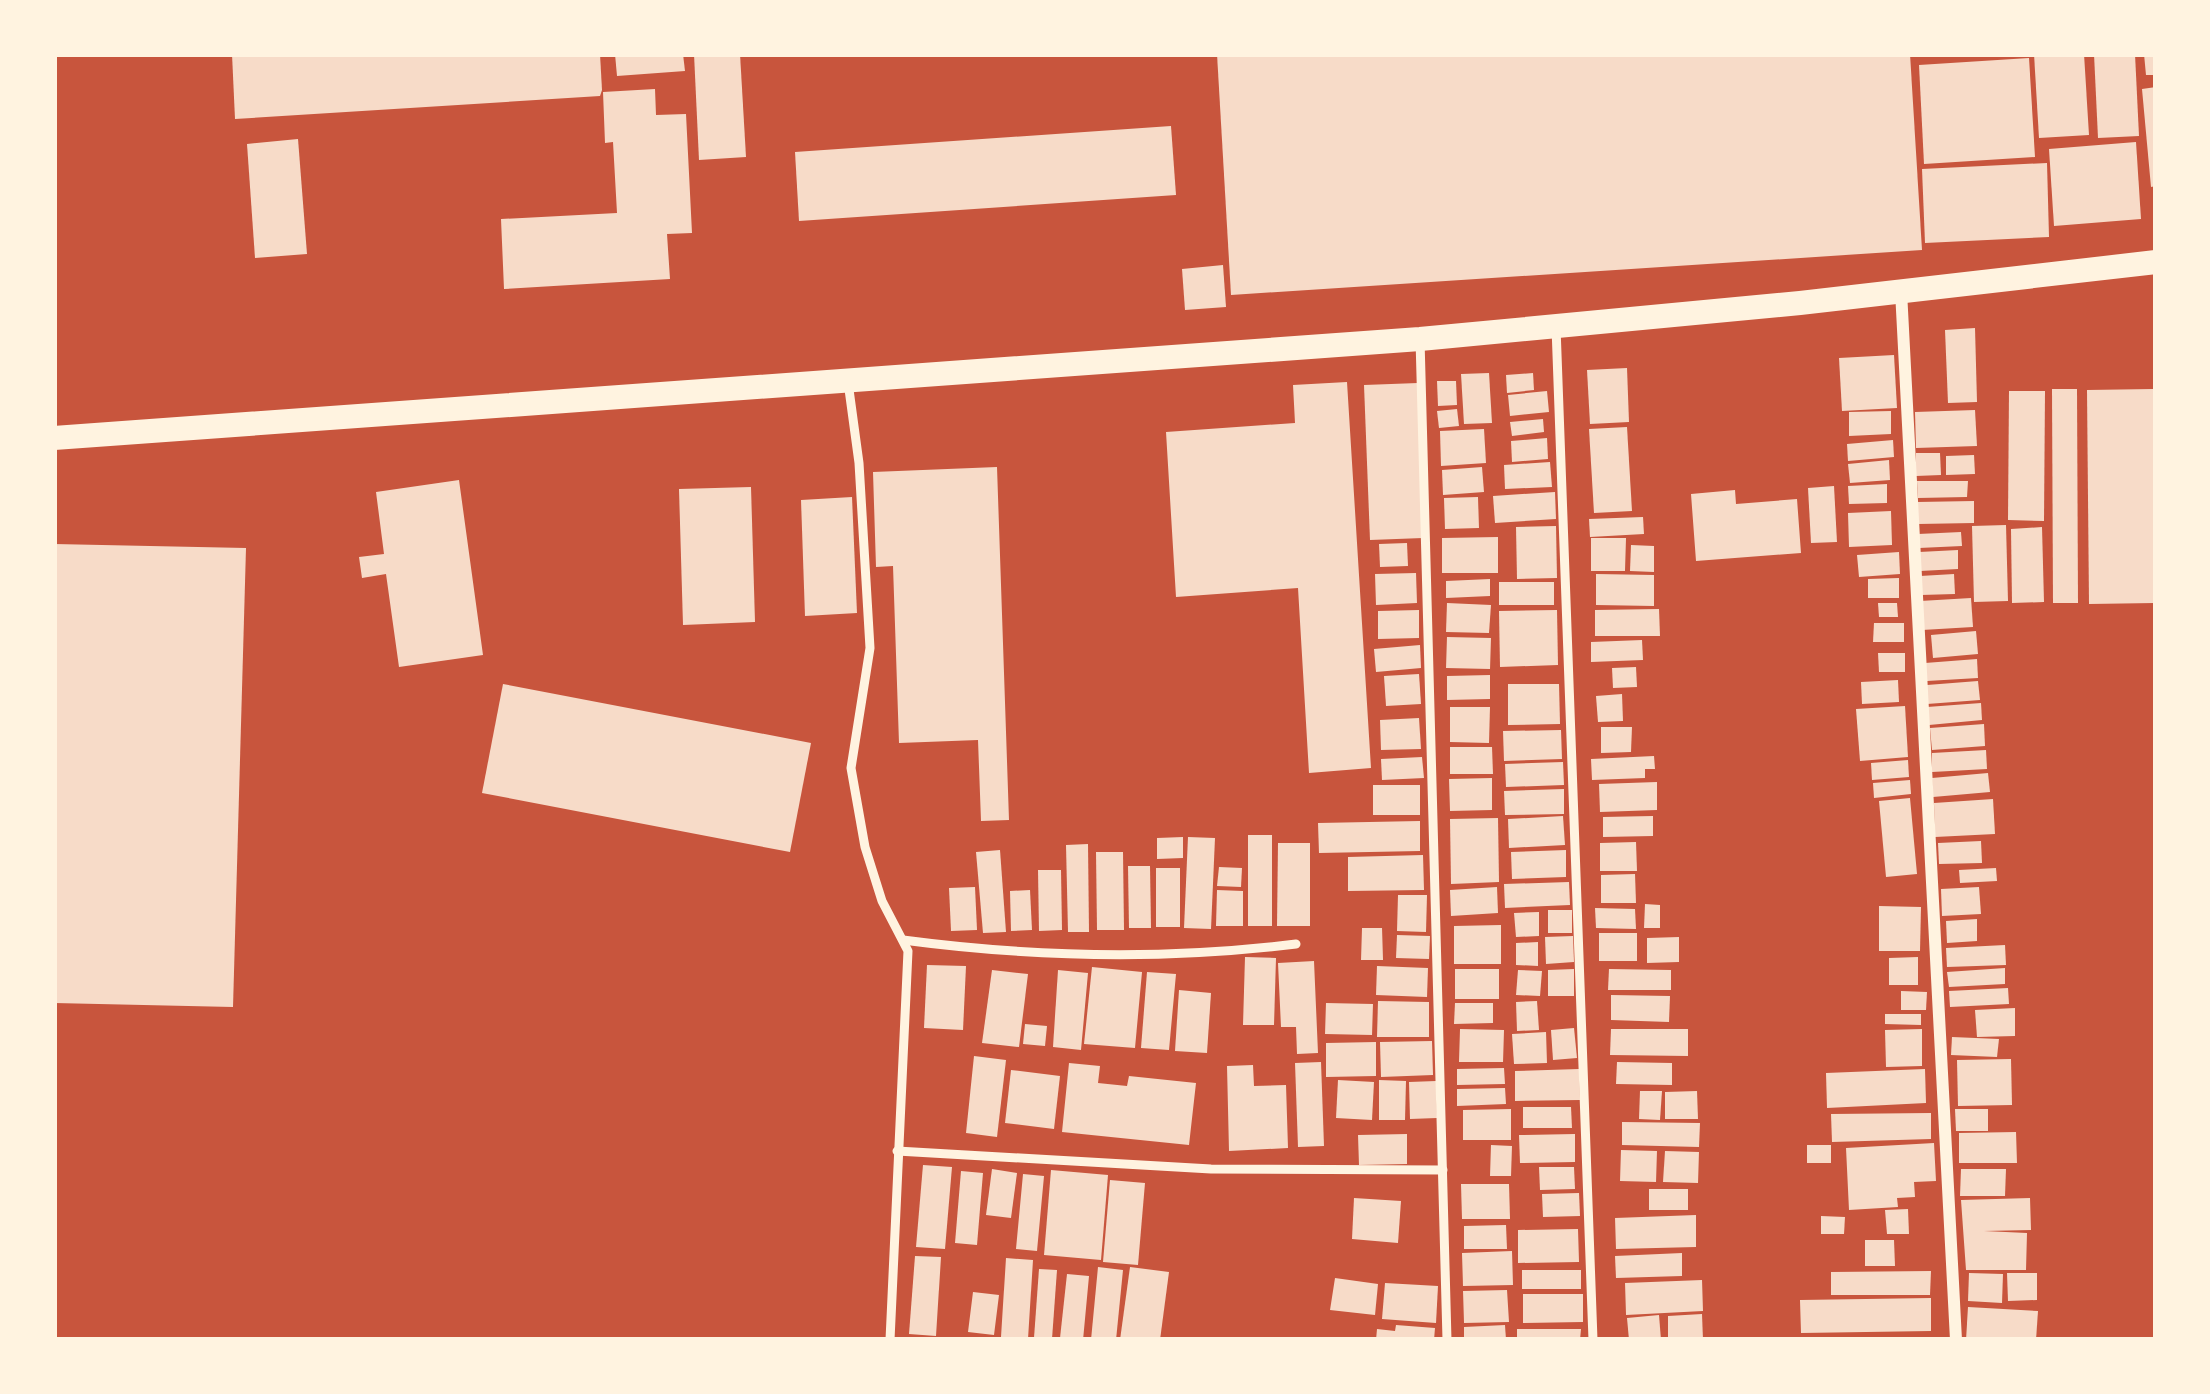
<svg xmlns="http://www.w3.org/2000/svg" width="2210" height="1394" viewBox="0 0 2210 1394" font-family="'PT Sans',sans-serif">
  <rect width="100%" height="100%" fill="#c8553d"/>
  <g fill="#f7dbc8">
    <polygon points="232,54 600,54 602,90 600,96 235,119"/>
    <polygon points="615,54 683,54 685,71 617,76"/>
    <polygon points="694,54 740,54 746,157 699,160"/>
    <polygon points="1217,54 1910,54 1922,250 1231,295"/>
    <polygon points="2034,54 2084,54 2089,135 2039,138"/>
    <polygon points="2094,54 2135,54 2139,136 2098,138"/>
    <polygon points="2144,54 2156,54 2156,75 2146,75"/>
    <polygon points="2029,58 2035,157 1924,164 1919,65"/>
    <polygon points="2156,87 2156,186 2151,187 2142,89"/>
    <polygon points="655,89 656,115 686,114 692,233 667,234 670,279 504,289 501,219 617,213 613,142 605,143 603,92"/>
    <polygon points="1171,126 1176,195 799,221 795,152"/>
    <polygon points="298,139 307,254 255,258 247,144"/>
    <polygon points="2136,142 2141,219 2054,226 2049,149"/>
    <polygon points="2047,163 2049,237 1925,243 1922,169"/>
    <polygon points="1223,265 1226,307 1185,310 1182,269"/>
    <polygon points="1975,328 1977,402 1948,403 1945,330"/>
    <polygon points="1894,355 1897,408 1842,411 1839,358"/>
    <polygon points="1627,368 1629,422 1590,424 1587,370"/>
    <polygon points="1489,373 1492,423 1464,424 1461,374"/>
    <polygon points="1533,373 1534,390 1507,393 1506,375"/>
    <polygon points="1437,381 1456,381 1457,405 1438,406"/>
    <polygon points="1347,382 1371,768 1309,773 1298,588 1176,597 1166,432 1295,423 1293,385"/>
    <polygon points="1418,383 1423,538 1370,540 1364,385"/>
    <polygon points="2052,389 2077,389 2078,603 2053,603"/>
    <polygon points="2153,389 2155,603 2089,604 2087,390"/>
    <polygon points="1547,391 1549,412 1510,416 1508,395"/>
    <polygon points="2009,391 2045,391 2044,521 2008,520"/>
    <polygon points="1457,409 1459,426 1439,428 1437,411"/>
    <polygon points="1975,410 1977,446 1916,448 1915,412"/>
    <polygon points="1891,411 1891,434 1849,436 1849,412"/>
    <polygon points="1543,419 1544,432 1512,436 1510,422"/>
    <polygon points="1627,427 1632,511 1594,513 1589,429"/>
    <polygon points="1484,429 1486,463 1441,466 1440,431"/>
    <polygon points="1547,438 1548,459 1512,462 1511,441"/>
    <polygon points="1893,440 1894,457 1848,461 1847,444"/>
    <polygon points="1916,453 1940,453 1941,475 1916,476"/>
    <polygon points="1974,455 1975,474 1946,475 1946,456"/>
    <polygon points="1889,460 1890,480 1850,483 1848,464"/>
    <polygon points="1550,462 1552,487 1505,489 1504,465"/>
    <polygon points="997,467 1009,820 981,821 978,740 899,743 893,566 876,567 873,472"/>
    <polygon points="1482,467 1484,492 1443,495 1442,470"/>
    <polygon points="459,480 483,655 399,667 386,574 362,578 359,557 384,554 376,492"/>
    <polygon points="1917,481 1968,481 1967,497 1918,498"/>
    <polygon points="1887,484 1887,503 1849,504 1848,486"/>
    <polygon points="1834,486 1837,542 1811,543 1808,488"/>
    <polygon points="751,487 755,622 683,625 679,489"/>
    <polygon points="1735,490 1736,504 1797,499 1801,553 1696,561 1691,494"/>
    <polygon points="1555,492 1556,519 1495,523 1493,496"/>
    <polygon points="852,497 857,613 805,616 801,500"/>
    <polygon points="1478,497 1479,528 1445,529 1444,498"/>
    <polygon points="1974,501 1974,523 1918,524 1917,502"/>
    <polygon points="1891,511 1892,545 1849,547 1848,513"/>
    <polygon points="1643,517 1644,534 1590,537 1589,519"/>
    <polygon points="2006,525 2008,601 1974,602 1972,526"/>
    <polygon points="1556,526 1557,578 1517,579 1516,527"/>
    <polygon points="2042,527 2044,602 2012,603 2011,529"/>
    <polygon points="1961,532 1962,546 1919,548 1918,534"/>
    <polygon points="1498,537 1498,573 1442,573 1442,538"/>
    <polygon points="1591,538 1626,538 1625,571 1591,571"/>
    <polygon points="1407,543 1408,566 1380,567 1379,544"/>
    <polygon points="54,544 246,548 233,1007 54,1003"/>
    <polygon points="1631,545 1654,546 1654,572 1630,571"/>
    <polygon points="1958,550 1958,569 1920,571 1919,552"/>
    <polygon points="1899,552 1900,574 1859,577 1857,555"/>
    <polygon points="1416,573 1417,603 1376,605 1375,574"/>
    <polygon points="1596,574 1654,575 1654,606 1596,605"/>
    <polygon points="1954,574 1955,594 1921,595 1920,576"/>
    <polygon points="1899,578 1899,598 1868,598 1868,579"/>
    <polygon points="1490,579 1490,596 1446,598 1446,581"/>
    <rect x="1499" y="582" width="55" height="23"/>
    <polygon points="1971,598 1973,627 1922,630 1920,601"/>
    <polygon points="1447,603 1491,605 1489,633 1446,632"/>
    <polygon points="1878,603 1897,603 1898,617 1879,617"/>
    <polygon points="1659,609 1660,636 1595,636 1595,610"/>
    <polygon points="1419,610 1419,638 1378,639 1378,611"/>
    <polygon points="1557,610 1558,665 1500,667 1499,611"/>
    <polygon points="1874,623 1904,623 1904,642 1873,642"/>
    <polygon points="1976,631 1978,654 1933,658 1931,635"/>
    <polygon points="1447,637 1491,638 1490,669 1446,668"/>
    <polygon points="1642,640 1643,660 1591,662 1591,642"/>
    <polygon points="1420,645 1421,668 1376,672 1374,649"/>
    <polygon points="1878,653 1905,653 1905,672 1879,672"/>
    <polygon points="1977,659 1978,678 1927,681 1925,663"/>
    <polygon points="1636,667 1637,687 1613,688 1612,668"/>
    <polygon points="1419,674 1421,704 1386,706 1384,676"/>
    <polygon points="1490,675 1490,699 1447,700 1447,676"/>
    <polygon points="1898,680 1899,702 1862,704 1861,682"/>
    <polygon points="1978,681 1980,700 1927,704 1927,685"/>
    <polygon points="503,684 811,743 790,852 482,793"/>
    <polygon points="1508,684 1559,684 1560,724 1508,725"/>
    <polygon points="1622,694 1623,721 1598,722 1596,696"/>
    <polygon points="1981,703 1982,720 1929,725 1927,707"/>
    <polygon points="1905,706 1908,757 1860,761 1856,709"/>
    <polygon points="1450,707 1490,707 1489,743 1450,742"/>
    <polygon points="1419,718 1421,749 1381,750 1380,720"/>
    <polygon points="1984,724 1985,746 1932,750 1930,728"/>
    <polygon points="1601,727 1632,727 1631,752 1601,753"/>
    <polygon points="1561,730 1562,759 1504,761 1503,731"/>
    <polygon points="1450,747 1492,747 1493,774 1450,774"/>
    <polygon points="1986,750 1987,769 1932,772 1932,753"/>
    <polygon points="1654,756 1655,769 1645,769 1645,778 1592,780 1591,759"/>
    <polygon points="1422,757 1424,778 1382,780 1381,759"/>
    <polygon points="1908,760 1909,777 1872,780 1871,763"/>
    <polygon points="1563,762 1564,785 1506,787 1505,764"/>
    <polygon points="1988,773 1990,792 1933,797 1932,778"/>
    <polygon points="1492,778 1492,810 1450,811 1449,779"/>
    <polygon points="1910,780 1911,794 1874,798 1873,783"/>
    <polygon points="1657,782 1657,810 1600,812 1599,784"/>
    <rect x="1373" y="785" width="47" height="30"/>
    <polygon points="1564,789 1564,814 1505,815 1504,791"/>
    <polygon points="1910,798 1917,874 1886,877 1879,801"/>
    <polygon points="1993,799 1995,834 1935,837 1934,803"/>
    <polygon points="1563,816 1565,845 1509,848 1508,819"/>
    <polygon points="1653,816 1653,836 1603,837 1603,817"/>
    <polygon points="1498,818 1499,882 1451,884 1450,819"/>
    <polygon points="1420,821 1420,851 1319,853 1318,823"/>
    <rect x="1248" y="835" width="24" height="91"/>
    <polygon points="1183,837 1183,858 1157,859 1157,838"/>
    <polygon points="1188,837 1215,838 1211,929 1184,928"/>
    <polygon points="1981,841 1982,863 1939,864 1938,843"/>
    <polygon points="1636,842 1637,871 1600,871 1600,843"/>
    <polygon points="1278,843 1310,843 1310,926 1277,926"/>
    <polygon points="1088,844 1089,932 1068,932 1066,845"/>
    <polygon points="1000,850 1006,932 983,933 976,852"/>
    <polygon points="1566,850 1566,877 1512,879 1511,852"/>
    <polygon points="1096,852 1123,852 1124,930 1097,930"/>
    <polygon points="1423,855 1424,890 1348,891 1348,857"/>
    <polygon points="1128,866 1150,866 1151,928 1129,928"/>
    <polygon points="1219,867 1242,868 1241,887 1217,886"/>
    <rect x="1156" y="868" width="24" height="59"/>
    <polygon points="1996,868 1997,881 1960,883 1959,870"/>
    <polygon points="1038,870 1061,870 1062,930 1039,931"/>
    <polygon points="1635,874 1636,903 1601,903 1601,875"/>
    <polygon points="1569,882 1570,905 1505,908 1504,884"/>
    <polygon points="975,887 977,930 951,931 949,888"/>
    <polygon points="1497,887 1498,913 1451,916 1450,890"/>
    <polygon points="1979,887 1981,914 1942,916 1941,889"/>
    <polygon points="1030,890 1032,930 1011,931 1010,891"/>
    <polygon points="1217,890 1243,891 1243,926 1216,926"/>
    <polygon points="1398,895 1427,895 1426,932 1397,931"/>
    <polygon points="1645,904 1660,905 1660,928 1644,928"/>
    <polygon points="1879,906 1921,907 1920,951 1879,951"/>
    <polygon points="1595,908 1635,909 1636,929 1596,928"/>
    <rect x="1548" y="910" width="24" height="23"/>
    <polygon points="1539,912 1539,936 1516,937 1514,913"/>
    <polygon points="1977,919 1977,941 1947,943 1946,921"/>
    <polygon points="1501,925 1501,964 1454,964 1454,926"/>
    <polygon points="1362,928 1382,928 1383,960 1361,960"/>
    <rect x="1599" y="933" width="38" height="28"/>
    <polygon points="1397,935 1430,936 1429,959 1396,958"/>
    <polygon points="1573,936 1574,962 1546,964 1545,937"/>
    <polygon points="1679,937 1679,962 1647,963 1647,938"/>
    <polygon points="1538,942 1538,966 1516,965 1516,943"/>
    <polygon points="2005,945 2006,965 1947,967 1946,948"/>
    <polygon points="1245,957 1276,958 1274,1025 1243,1025"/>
    <polygon points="1918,957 1918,985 1889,985 1889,958"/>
    <polygon points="1314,961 1318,1053 1297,1054 1296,1027 1281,1027 1278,963"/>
    <polygon points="927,965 966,966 963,1030 924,1028"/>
    <polygon points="1377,966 1428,968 1427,997 1376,995"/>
    <polygon points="1092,967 1142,972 1135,1048 1084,1044"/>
    <polygon points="2005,968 2005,984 1949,987 1947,972"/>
    <rect x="1455" y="969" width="44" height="30"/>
    <polygon points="1574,969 1574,996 1548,996 1548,970"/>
    <polygon points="1609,969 1671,970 1671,990 1608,990"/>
    <polygon points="992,970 1028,974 1019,1047 982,1043"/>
    <polygon points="1058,970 1088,973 1081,1050 1053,1047"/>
    <polygon points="1518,970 1542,971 1540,996 1516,995"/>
    <polygon points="1147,972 1176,974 1169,1050 1141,1048"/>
    <polygon points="2008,988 2009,1004 1950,1007 1949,991"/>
    <polygon points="1179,990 1211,993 1207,1053 1175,1051"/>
    <polygon points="1901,991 1927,992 1926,1010 1901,1010"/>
    <polygon points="1611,995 1670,996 1669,1022 1611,1020"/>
    <polygon points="1378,1001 1429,1002 1429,1037 1377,1037"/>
    <polygon points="1537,1001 1539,1030 1517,1031 1516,1002"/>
    <polygon points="1326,1003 1373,1004 1372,1035 1325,1034"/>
    <polygon points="1455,1003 1493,1003 1493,1023 1454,1024"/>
    <polygon points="2015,1008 2015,1036 1977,1037 1975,1010"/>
    <polygon points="1885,1014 1921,1014 1921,1025 1885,1024"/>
    <polygon points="1025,1024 1047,1026 1045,1046 1023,1044"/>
    <polygon points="1574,1028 1577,1058 1553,1060 1551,1030"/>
    <polygon points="1460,1029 1504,1030 1503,1062 1459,1062"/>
    <polygon points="1611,1029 1688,1029 1688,1056 1610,1055"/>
    <polygon points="1922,1029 1922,1066 1886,1067 1885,1030"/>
    <polygon points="1546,1032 1547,1063 1514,1064 1512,1034"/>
    <polygon points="1952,1037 1999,1039 1997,1057 1951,1055"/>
    <polygon points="1432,1041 1433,1075 1381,1077 1380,1042"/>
    <polygon points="1376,1042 1376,1076 1326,1077 1326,1043"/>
    <polygon points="974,1056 1006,1060 997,1137 966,1133"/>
    <polygon points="2011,1059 2012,1105 1958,1106 1957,1060"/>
    <polygon points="1321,1062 1324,1146 1298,1147 1295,1063"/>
    <polygon points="1617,1062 1672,1063 1672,1085 1616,1084"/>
    <polygon points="1069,1063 1100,1066 1098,1083 1127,1086 1129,1076 1196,1083 1189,1145 1062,1132"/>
    <polygon points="1253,1065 1254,1086 1286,1085 1288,1148 1229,1151 1227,1066"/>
    <polygon points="1504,1068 1505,1084 1457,1085 1457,1069"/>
    <polygon points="1579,1069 1580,1100 1515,1101 1515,1071"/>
    <polygon points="1925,1069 1926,1103 1827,1108 1826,1073"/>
    <polygon points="1011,1070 1060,1076 1054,1129 1005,1123"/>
    <polygon points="1338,1080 1374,1082 1372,1120 1336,1118"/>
    <polygon points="1379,1080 1406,1081 1405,1120 1379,1120"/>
    <polygon points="1436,1081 1437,1118 1410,1119 1409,1082"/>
    <polygon points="1505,1088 1506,1104 1457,1106 1457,1089"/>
    <polygon points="1640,1091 1662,1091 1660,1120 1639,1119"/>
    <polygon points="1697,1091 1698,1119 1665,1119 1665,1092"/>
    <polygon points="1523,1107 1571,1107 1572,1128 1523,1128"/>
    <polygon points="1511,1109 1511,1140 1463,1140 1463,1110"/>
    <polygon points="1955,1109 1988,1109 1988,1131 1956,1131"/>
    <polygon points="1931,1113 1931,1139 1832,1142 1831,1114"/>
    <polygon points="1622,1122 1700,1123 1699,1147 1622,1145"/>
    <polygon points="2016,1132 2017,1163 1959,1163 1959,1133"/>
    <polygon points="1407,1134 1407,1164 1359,1165 1358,1135"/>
    <polygon points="1575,1134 1575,1162 1520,1163 1519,1135"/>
    <polygon points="1934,1143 1936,1181 1914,1182 1915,1197 1897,1198 1898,1207 1849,1210 1846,1148"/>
    <polygon points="1491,1145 1512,1146 1511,1176 1490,1176"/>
    <rect x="1807" y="1145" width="24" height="18"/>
    <polygon points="1621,1150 1657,1151 1656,1182 1620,1181"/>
    <polygon points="1665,1151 1699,1152 1698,1183 1663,1182"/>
    <polygon points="923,1165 952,1167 945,1249 916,1247"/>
    <polygon points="1539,1167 1574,1167 1575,1189 1540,1190"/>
    <polygon points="992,1169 1017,1173 1011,1218 986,1215"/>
    <polygon points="1961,1169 2006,1169 2005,1196 1960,1196"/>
    <polygon points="1051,1170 1108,1175 1101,1260 1044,1255"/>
    <polygon points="961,1171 983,1173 977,1245 955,1243"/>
    <polygon points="1023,1174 1044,1176 1037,1251 1016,1249"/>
    <polygon points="1110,1180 1145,1183 1138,1265 1103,1262"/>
    <polygon points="1461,1184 1509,1184 1510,1219 1462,1219"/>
    <rect x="1649" y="1189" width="39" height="21"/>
    <polygon points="1579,1193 1580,1216 1543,1217 1542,1194"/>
    <polygon points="1354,1198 1401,1201 1398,1243 1352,1239"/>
    <polygon points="2030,1198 2031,1230 1984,1231 2027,1233 2026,1270 1966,1270 1961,1200"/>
    <polygon points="1908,1209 1909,1234 1887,1234 1885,1210"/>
    <polygon points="1696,1215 1696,1247 1616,1249 1615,1218"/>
    <polygon points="1821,1216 1845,1217 1844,1234 1821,1234"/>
    <polygon points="1506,1225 1507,1249 1464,1249 1464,1226"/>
    <polygon points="1578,1229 1579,1262 1518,1263 1518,1230"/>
    <polygon points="1865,1240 1894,1240 1895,1266 1865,1266"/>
    <polygon points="1512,1251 1513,1285 1463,1286 1462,1253"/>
    <polygon points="1682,1253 1682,1276 1616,1278 1615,1256"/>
    <polygon points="915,1256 941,1257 936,1336 909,1334"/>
    <polygon points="1006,1258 1033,1260 1028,1339 1001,1337"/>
    <polygon points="1098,1267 1123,1270 1116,1340 1091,1340"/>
    <polygon points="1130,1267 1169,1272 1160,1340 1120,1340"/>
    <polygon points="1039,1269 1057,1270 1052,1339 1034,1338"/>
    <rect x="1522" y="1270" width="59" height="19"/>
    <polygon points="1931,1271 1930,1295 1831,1295 1831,1272"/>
    <polygon points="1969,1273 2003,1274 2002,1303 1968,1301"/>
    <polygon points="2007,1273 2037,1273 2037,1300 2008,1301"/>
    <polygon points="1067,1274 1089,1276 1083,1340 1060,1338"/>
    <polygon points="1335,1278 1378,1284 1375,1315 1330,1310"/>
    <polygon points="1702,1280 1703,1311 1626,1315 1625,1283"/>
    <polygon points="1385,1283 1438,1286 1436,1323 1382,1319"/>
    <polygon points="1507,1290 1509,1322 1464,1323 1463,1291"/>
    <polygon points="973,1292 999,1295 994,1335 968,1332"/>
    <polygon points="1523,1294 1583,1294 1583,1322 1523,1323"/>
    <polygon points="1931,1298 1931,1331 1801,1333 1800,1300"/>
    <polygon points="1968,1307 2038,1311 2036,1340 1966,1340"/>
    <polygon points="1702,1314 1703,1340 1668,1340 1668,1316"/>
    <polygon points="1659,1315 1661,1340 1629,1340 1627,1318"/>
    <polygon points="1396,1325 1435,1328 1434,1340 1376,1340 1377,1329 1395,1331"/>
    <polygon points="1505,1325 1506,1340 1464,1340 1464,1327"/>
    <polygon points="1517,1329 1581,1329 1580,1340 1517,1340"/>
  </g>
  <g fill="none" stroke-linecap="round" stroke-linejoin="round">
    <g stroke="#fff3e0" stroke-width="9">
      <polyline points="1556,327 1593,1340"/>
      <polyline points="1420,339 1447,1340"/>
      <polyline points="848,382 859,463 870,648 851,768 865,847 882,901 908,951 890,1340"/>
      <path d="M903 940C1032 957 1167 960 1296 944"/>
      <polyline points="897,1151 1211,1169 1443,1170"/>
    </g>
    <polyline stroke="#fff3e0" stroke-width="12" points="1901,291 1956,1340"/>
    <polyline stroke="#fff3e0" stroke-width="24" points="54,438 1420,339 1800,303 2156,262"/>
  </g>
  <rect width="2210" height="1394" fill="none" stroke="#fff3e0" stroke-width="114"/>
</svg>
